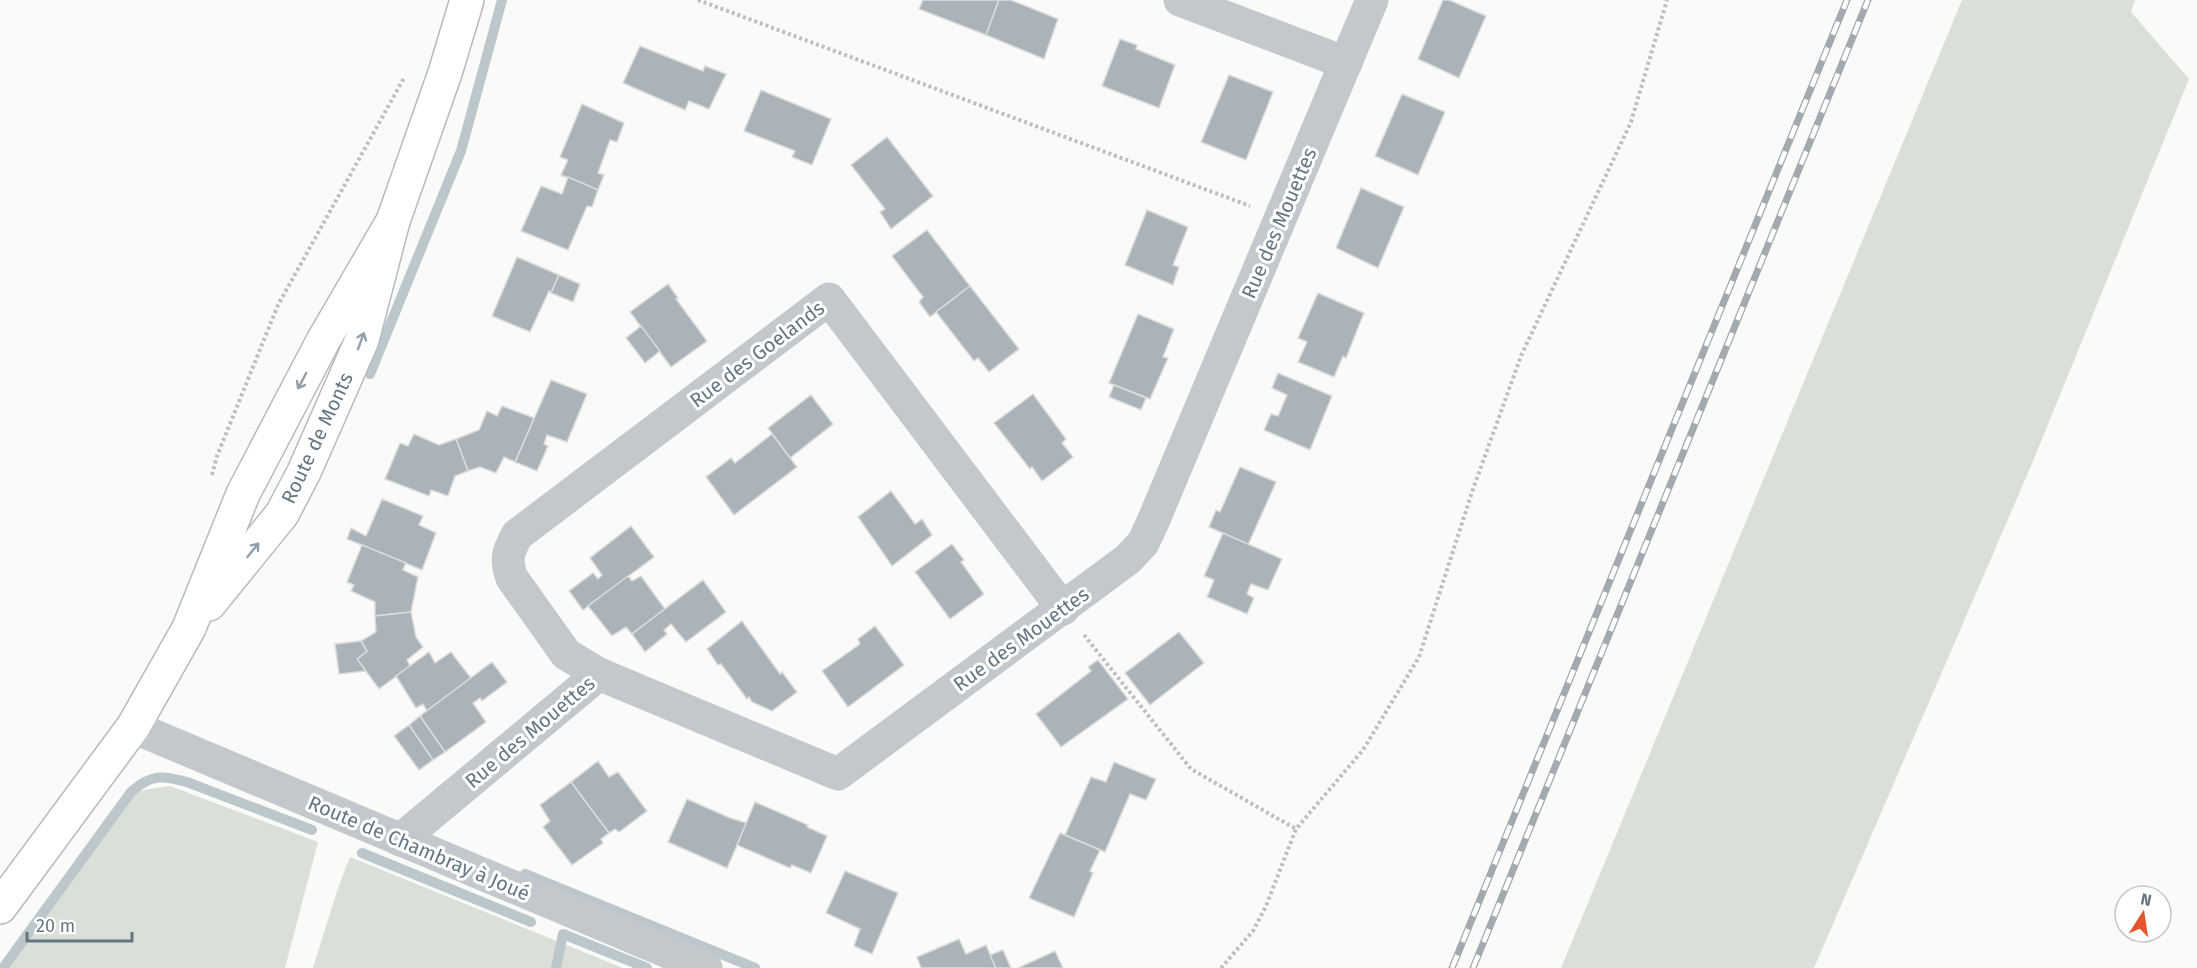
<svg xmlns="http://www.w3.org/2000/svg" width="2197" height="968" viewBox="0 0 2197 968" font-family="'Fira Sans',sans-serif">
  <rect width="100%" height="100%" fill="#fafaf8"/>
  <g fill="#dadfd7">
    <polygon points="1962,0 2135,0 2131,12 2189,79 2031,466 1814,968 1561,968"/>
    <polygon points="170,786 318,842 285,968 3,968 131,792"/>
    <polygon points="350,857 623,968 313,968 338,888"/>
  </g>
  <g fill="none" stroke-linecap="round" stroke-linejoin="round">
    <g stroke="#bbc7cb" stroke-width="10">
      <polyline points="370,374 461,151 502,0"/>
      <polyline points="362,853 531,922"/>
      <polyline points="525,874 755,968"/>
      <path d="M3 968 131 792C151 774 162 775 187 782L312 830"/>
      <polyline points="556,968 563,934 647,968"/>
    </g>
  </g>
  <g fill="#aab3b9" stroke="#dcdcda" stroke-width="1.5">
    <polygon points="923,0 999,0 986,35 919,9"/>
    <polygon points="999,0 1011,0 1058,19 1044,59 986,35"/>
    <polygon points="1443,0 1449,0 1486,16 1459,78 1418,59"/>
    <polygon points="1120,39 1137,45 1136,49 1175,65 1159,108 1102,86"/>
    <polygon points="640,46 703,71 705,66 726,74 709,109 689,101 685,110 623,83"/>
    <polygon points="1229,75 1273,92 1246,160 1201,142"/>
    <polygon points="761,90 831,119 812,165 792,157 795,151 744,131"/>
    <polygon points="1402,94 1445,112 1418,175 1375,156"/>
    <polygon points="582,104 624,123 617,142 610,140 598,173 604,175 598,190 561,175 568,160 560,157"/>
    <polygon points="887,137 933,196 891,229 880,212 885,209 851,165"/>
    <polygon points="568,177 598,190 592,207 587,206 568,250 521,231 541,186 562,194"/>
    <polygon points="1361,188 1404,207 1378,268 1336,248"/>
    <polygon points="1147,210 1188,227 1173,265 1179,267 1173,285 1125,265"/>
    <polygon points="927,230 970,286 930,317 919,302 923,297 892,256"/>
    <polygon points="517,257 559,275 551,293 549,291 530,332 492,316"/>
    <polygon points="559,275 580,284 573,302 551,293"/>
    <polygon points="668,284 678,298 676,299 707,341 671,367 630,312"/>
    <polygon points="970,286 1019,349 989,372 978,358 974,361 936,312"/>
    <polygon points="1318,293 1364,313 1346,358 1343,356 1334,377 1298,362 1307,342 1298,338"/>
    <polygon points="1138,314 1174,329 1163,357 1168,358 1150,399 1109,383"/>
    <polygon points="641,326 660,351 645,363 626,338"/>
    <polygon points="1278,373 1332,396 1310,450 1264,430 1271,414 1278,416 1287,395 1272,388"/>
    <polygon points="551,380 587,394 567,442 547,435 544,444 548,446 537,471 515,462"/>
    <polygon points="1114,385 1146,398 1141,410 1109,397"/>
    <polygon points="1033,394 1066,439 1062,443 1073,457 1042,481 1032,467 1030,469 994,423"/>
    <polygon points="811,395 833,424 790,458 768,428"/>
    <polygon points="502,406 534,418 515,462 504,457 496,473 480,467 468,471 456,439 479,430 487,411 497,416"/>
    <polygon points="414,434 439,445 456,439 468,471 455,476 448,496 431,490 429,496 385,479 400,443 408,446"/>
    <polygon points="772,434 797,467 734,515 706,477 731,458 735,463"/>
    <polygon points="1240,467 1276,482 1248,545 1209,527 1216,510 1220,512"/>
    <polygon points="891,491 915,524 922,519 932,535 892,566 858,517"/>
    <polygon points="382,499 423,516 419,525 436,533 422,570 347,539 351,528 366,536"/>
    <polygon points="631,526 654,557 583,610 569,591 593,573 598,579 602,575 590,558"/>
    <polygon points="1223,533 1282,559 1268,590 1251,584 1247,594 1254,598 1247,614 1207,597 1214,580 1204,576"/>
    <polygon points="952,544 964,560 961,562 984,594 950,619 915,572"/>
    <polygon points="362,545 406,563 403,570 418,577 411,612 375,616 375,602 351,591 354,585 347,582"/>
    <polygon points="628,576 632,581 641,576 665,609 632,634 626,627 612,636 588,606"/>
    <polygon points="703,580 726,612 686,642 671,624 664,630 667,634 645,652 632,634"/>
    <polygon points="411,612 416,637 423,647 407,660 410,666 379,689 357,659 367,651 361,641 376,632 375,616"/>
    <polygon points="742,621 780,674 782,672 797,692 772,711 752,702 749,697 747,699 721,664 718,665 707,649"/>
    <polygon points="875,626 904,665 848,707 822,671 860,644 858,639"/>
    <polygon points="1179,632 1204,663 1150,705 1125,673"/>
    <polygon points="361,641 367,651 357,659 366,671 339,674 335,644"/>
    <polygon points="429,652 435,663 451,652 471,678 427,711 423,704 416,708 396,676"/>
    <polygon points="1098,660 1128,699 1061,747 1036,714 1091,671 1088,667"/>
    <polygon points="492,662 507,682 482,701 480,698 473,703 486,722 445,752 420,716"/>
    <polygon points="420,716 445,752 433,760 409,725"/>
    <polygon points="409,725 433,760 419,770 394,736"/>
    <polygon points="598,761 609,777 618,772 647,811 619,832 615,829 609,833 571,782"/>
    <polygon points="1114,762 1156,779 1146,800 1130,794 1105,852 1065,835 1091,777 1106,782"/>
    <polygon points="571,782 609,833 601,839 603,843 572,865 543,827 550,821 540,805"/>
    <polygon points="687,799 730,818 747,823 727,868 668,842"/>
    <polygon points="755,802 808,825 807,827 827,836 811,873 792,865 790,868 737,845"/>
    <polygon points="1060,833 1100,850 1090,871 1093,873 1074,917 1029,898"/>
    <polygon points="845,871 898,893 872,954 854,946 860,929 826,913"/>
    <polygon points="959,939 966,954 986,945 996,968 921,968 917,957"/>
    <polygon points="1003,950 1011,968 996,968 990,955"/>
    <polygon points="1055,951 1063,968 1018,968"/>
  </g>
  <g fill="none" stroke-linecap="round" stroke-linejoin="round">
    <g stroke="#b5babe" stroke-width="36">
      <g id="major">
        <polyline points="209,604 282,514 304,472 362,340 393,221 445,73 467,0"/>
        <polyline points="0,907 133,727 189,628 243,494 323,341 393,221"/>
      </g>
    </g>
    <g stroke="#bbbfc2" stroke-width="4" stroke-dasharray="3 3" stroke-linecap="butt">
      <polyline points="698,0 1250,206"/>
      <polyline points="212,475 217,456 278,305 404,78"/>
      <polyline points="1084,635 1191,769 1296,829"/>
      <polyline points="1221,968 1253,931 1266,906 1296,829 1363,750 1419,657 1472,492 1521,356 1631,122 1667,0"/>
    </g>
    <g stroke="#c3c8cc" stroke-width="33">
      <polyline points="1180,0 1346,63"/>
      <path d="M599 674 566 654 512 578C505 559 508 552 517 535L829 299 1063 609"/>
      <polyline points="133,727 706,968"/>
      <polyline points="400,840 599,674 838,774 1128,559 1143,543 1152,524 1372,0"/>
    </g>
    <use href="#major" stroke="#fff" stroke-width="33"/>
    <g stroke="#a2aab0" stroke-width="7">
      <g id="rail">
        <polyline points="1452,968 1847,0"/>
        <polyline points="1473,968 1868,0"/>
      </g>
    </g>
    <use href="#rail" stroke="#fff" stroke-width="4.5" stroke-dasharray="14" stroke-linecap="butt"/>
  </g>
  <defs><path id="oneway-shaft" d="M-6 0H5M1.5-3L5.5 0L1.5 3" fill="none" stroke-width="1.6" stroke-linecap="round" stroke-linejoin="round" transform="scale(1.5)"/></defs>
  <g stroke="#939fa8">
    <use href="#oneway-shaft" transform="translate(361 341) rotate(-70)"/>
    <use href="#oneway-shaft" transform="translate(302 381) rotate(118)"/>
    <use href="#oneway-shaft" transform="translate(253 550) rotate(-51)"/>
  </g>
  <g text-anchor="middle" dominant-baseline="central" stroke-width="6" stroke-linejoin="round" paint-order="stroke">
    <g font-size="20" fill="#657683" stroke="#fff">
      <text transform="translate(1279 223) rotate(-67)">Rue des Mouettes</text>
      <text transform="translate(757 354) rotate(-37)">Rue des Goelands</text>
      <text transform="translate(317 438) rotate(-65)">Route de Monts</text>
      <text transform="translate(1021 639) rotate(-36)">Rue des Mouettes</text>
      <text transform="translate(530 732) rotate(-40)">Rue des Mouettes</text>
      <text transform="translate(419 848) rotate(23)">Route de Chambray à Joué</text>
    </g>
  </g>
  <g transform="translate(2143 914) rotate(12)"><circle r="28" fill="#ffffff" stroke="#c1c8cd" stroke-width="1.5"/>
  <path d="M0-4.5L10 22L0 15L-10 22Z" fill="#e4572e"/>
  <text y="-9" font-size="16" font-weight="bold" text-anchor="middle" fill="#657683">N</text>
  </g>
  <path d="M27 932v9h105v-9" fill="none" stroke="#657683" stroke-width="3"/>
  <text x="36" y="932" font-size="18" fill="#657683" stroke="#ffffff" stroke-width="4.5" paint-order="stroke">20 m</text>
</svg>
